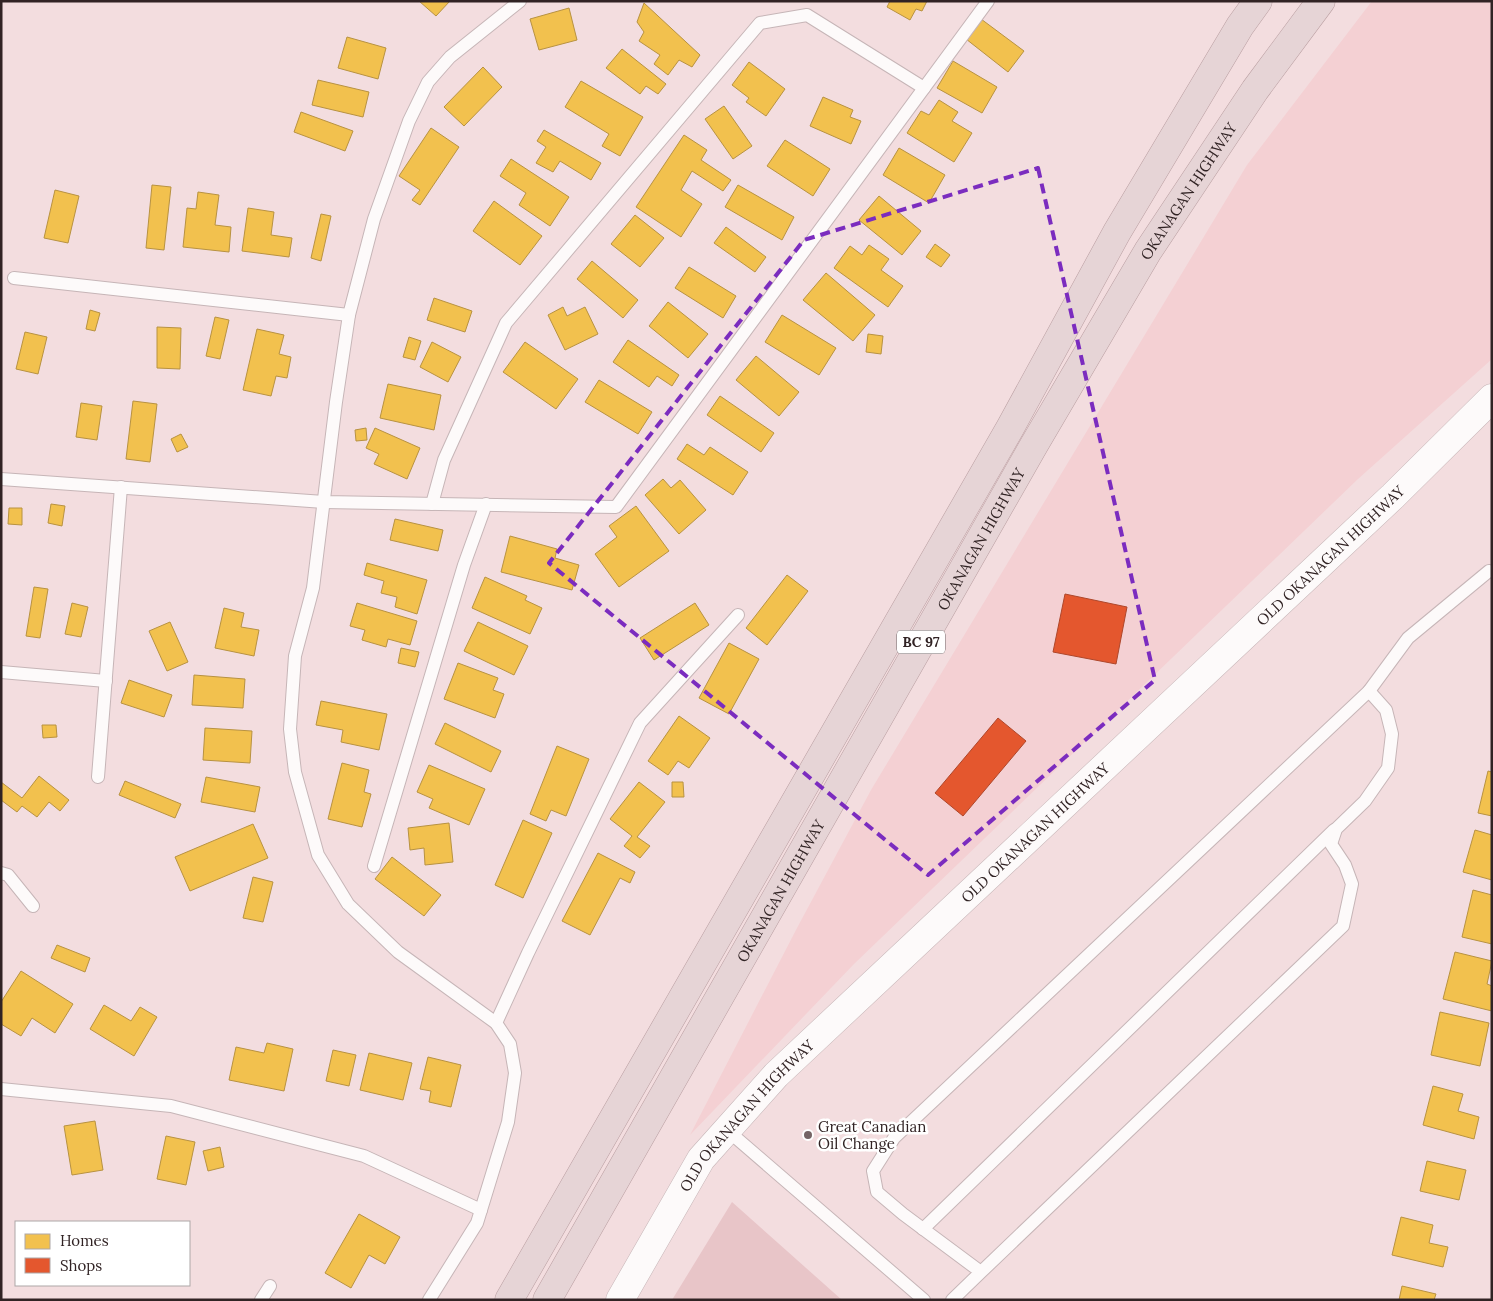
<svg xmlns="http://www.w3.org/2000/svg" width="1493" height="1301" viewBox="0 0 1493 1301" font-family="Lora,serif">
  <rect width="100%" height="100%" fill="#f3dddf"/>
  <polygon fill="#f4d0d3" points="1372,1 1492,1 1492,359 1358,479 854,964 690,1135 797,928 871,790 1247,165"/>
  <polygon fill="#e8c5c8" points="732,1202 842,1300 672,1300"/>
  <g fill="#f2c14e" stroke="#b89241">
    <polygon points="419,1 450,1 436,16"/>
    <polygon points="890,1 927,1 922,11 916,9 910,20 887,7"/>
    <polygon points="644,3 700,55 692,67 679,60 668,75 654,64 660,55 639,41 644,32 637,22"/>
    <polygon points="569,8 577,40 539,50 530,19"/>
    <polygon points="981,19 1024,51 1008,72 966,39"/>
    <polygon points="347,37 386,48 378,79 338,68"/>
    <polygon points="622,49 666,84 658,94 646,86 640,94 606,68"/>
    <polygon points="953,61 997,87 982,113 937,88"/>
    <polygon points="749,62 785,89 766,116 746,102 749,98 732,85"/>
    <polygon points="483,67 502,87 464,126 444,107"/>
    <polygon points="318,80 369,92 363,117 312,105"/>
    <polygon points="581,81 643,117 620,156 602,146 609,134 565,107"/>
    <polygon points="823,97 853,110 850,117 861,121 851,144 810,126"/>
    <polygon points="939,100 958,112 952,121 972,133 954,162 907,133 921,111 929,115"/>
    <polygon points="724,106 752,146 733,159 705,119"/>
    <polygon points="301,112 353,131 345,151 294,132"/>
    <polygon points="431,128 459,147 420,205 412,200 420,190 399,176"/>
    <polygon points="544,130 601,163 591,180 560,161 553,172 536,163 546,147 537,141"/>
    <polygon points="684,135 707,150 701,160 731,180 723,191 692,171 681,190 702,204 681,237 636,207"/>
    <polygon points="785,140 830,169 813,196 767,166"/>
    <polygon points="899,148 945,175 929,203 883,175"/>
    <polygon points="511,159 569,197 550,226 519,205 526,193 500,176"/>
    <polygon points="152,185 171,187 164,250 146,248"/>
    <polygon points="738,185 794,217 782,240 725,207"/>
    <polygon points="55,190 79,196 68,243 44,238"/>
    <polygon points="198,192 219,195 215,225 231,227 229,252 183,247 187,208 196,209"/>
    <polygon points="879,196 921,231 902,255 859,220"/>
    <polygon points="494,201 542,236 520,265 473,231"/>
    <polygon points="248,208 274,212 271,235 292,238 289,257 242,251"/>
    <polygon points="321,214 331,216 321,261 311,258"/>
    <polygon points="635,215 664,238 640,267 611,244"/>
    <polygon points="726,227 766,257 755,272 714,243"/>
    <polygon points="935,244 950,255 941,267 926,257"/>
    <polygon points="869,245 889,259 881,270 903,286 888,307 834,268 850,246 862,255"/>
    <polygon points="592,261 638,300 623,318 577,279"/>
    <polygon points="689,267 736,296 723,318 675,288"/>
    <polygon points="826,273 875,315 853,341 803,300"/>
    <polygon points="434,298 472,311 465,332 427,320"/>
    <polygon points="668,302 708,334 688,358 649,326"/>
    <polygon points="563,307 567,316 585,307 598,334 565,350 548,315"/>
    <polygon points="90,310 100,313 95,331 86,329"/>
    <polygon points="782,315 836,348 819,375 765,342"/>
    <polygon points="215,317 229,320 220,359 206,356"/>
    <polygon points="157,327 181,328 180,369 157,368"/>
    <polygon points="257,329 284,335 279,354 291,357 287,378 276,376 271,396 243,390"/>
    <polygon points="25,332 47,337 38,374 16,369"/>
    <polygon points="868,334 883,336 881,354 866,352"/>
    <polygon points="409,337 421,341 415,360 403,357"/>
    <polygon points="628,340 679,375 672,386 657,376 649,387 613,362"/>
    <polygon points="432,342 461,357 448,382 420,367"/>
    <polygon points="525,342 578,379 556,409 503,372"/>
    <polygon points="756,356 799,392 779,416 736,380"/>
    <polygon points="599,380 652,412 638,434 585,402"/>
    <polygon points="388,384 441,395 434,430 380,418"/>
    <polygon points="720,396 774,433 761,452 707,415"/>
    <polygon points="133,401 157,404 150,462 126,459"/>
    <polygon points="81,403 102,406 97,440 76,437"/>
    <polygon points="366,428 367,440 356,441 355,430"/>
    <polygon points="375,428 420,448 407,479 374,464 379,454 366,448"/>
    <polygon points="181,434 188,447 177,452 171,439"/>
    <polygon points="687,444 704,455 710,447 748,472 733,495 677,459"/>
    <polygon points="663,479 671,488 680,480 706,510 679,534 645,495"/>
    <polygon points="51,504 65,506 62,526 48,523"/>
    <polygon points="636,506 669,551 619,587 595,554 617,537 609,526"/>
    <polygon points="9,508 22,508 22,525 8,524"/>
    <polygon points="395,519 443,530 438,551 390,540"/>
    <polygon points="510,536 557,549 555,558 579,565 572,590 501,572"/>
    <polygon points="367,563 427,580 417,614 395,607 397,597 381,593 384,581 364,575"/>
    <polygon points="787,575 808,591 767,645 746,628"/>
    <polygon points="485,577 527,596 525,600 542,608 530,634 472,608"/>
    <polygon points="34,587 48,589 40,638 26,636"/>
    <polygon points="72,603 88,607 81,637 65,634"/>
    <polygon points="357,603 417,621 410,645 388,639 386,647 362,640 365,630 350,626"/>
    <polygon points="695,603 709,625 654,660 640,638"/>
    <polygon points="224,608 244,613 241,627 259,630 254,656 215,648"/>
    <polygon points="170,622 188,662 167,671 149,631"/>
    <polygon points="478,622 528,646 514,675 464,651"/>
    <polygon points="729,643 759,659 729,714 699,698"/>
    <polygon points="401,648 419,652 415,667 398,663"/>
    <polygon points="458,663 498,678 493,690 504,694 495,718 444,699"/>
    <polygon points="194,675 245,679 243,708 192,705"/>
    <polygon points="129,680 172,695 164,717 121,703"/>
    <polygon points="321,701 387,714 379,750 341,742 343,730 316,725"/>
    <polygon points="679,716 710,738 689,768 678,761 668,775 648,761"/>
    <polygon points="445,723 501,751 491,772 435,744"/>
    <polygon points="42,725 56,725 57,737 43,738"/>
    <polygon points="205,728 252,731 250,763 203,760"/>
    <polygon points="557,746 589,759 566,816 551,810 546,821 530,814"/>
    <polygon points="342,763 369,770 364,792 371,794 362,827 328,819"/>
    <polygon points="429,765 485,789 469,825 429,808 433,799 417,792"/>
    <polygon points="1488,771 1492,772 1492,816 1478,813"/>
    <polygon points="39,776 69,800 60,811 49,802 37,817 22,806 17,812 1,800 1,782 22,798"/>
    <polygon points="206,777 260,787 255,812 201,802"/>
    <polygon points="125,781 181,804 175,818 119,795"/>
    <polygon points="639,782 665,802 637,837 650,846 640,858 624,846 632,836 610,819"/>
    <polygon points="672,782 683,782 684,797 672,797"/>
    <polygon points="523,820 552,833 523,898 495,885"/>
    <polygon points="449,823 453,862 425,865 424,848 410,850 408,828"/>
    <polygon points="253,824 268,858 190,891 175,857"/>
    <polygon points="1475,830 1492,835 1492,880 1463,872"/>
    <polygon points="598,853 635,872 630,883 620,878 590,935 562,921"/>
    <polygon points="392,857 441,895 424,916 375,879"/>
    <polygon points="253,877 273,882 263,922 243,918"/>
    <polygon points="1473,890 1492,895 1492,944 1462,937"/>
    <polygon points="57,945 90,958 85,972 51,958"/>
    <polygon points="1455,952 1492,961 1487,984 1492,986 1492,1011 1443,999"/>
    <polygon points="21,971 73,1004 55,1033 32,1018 21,1036 1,1024 1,1002"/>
    <polygon points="104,1005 131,1021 140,1007 157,1017 134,1056 90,1029"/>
    <polygon points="1440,1012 1489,1023 1480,1066 1431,1055"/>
    <polygon points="267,1043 293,1049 284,1091 229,1080 236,1047 264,1053"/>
    <polygon points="333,1050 356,1055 349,1086 326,1081"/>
    <polygon points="369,1053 412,1063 403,1100 360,1090"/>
    <polygon points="428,1057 461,1065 451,1107 429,1102 431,1091 420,1089"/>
    <polygon points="1433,1086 1463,1094 1458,1111 1479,1117 1474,1139 1423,1125"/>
    <polygon points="95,1121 103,1170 72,1175 64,1126"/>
    <polygon points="166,1136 195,1142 186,1185 157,1179"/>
    <polygon points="220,1147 224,1167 208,1171 203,1151"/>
    <polygon points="1427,1161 1466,1170 1459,1200 1420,1191"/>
    <polygon points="359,1214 400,1237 385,1264 369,1255 351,1288 325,1273"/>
    <polygon points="1401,1217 1433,1225 1429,1243 1448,1247 1443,1267 1392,1255"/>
    <polygon points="1402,1286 1436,1294 1434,1300 1399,1300"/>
  </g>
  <g fill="#e4572e" stroke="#ae472b">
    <polygon points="1065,594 1127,607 1116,664 1053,652"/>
    <polygon points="998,718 1026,741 963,816 935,793"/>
  </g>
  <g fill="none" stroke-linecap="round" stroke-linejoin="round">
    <g stroke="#c6b5b7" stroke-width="14">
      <g id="lane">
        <polyline points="14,278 349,315"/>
        <polyline points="1,479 324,502 616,507 988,1"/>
        <polyline points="432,504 444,460 506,323 760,23 807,15 924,88"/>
        <polyline points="1,672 106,681"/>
        <polyline points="1369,691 1408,638 1489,571"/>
        <polyline points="98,777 121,487"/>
        <polyline points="374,866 464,565 486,504"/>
        <polyline points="1,873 8,875 33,906"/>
        <polyline points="496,1023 528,953 640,723 738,615"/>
        <polyline points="1,1089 171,1106 364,1156 481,1210"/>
        <polyline points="727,1130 924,1300"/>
        <polyline points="923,1229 1334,830"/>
        <polyline points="261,1300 270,1286"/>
        <polyline points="429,1300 477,1223 508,1122 515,1073 510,1044 496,1023 398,952 348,904 318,855 295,772 290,729 295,656 313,588 336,402 349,315 374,219 409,121 428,82 450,57 520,1"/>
        <polyline points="952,1300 981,1272 1343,926 1352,884 1345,865 1331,844 1336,829 1365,801 1388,768 1392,734 1386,710 1369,691 894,1138 873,1171 877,1192 903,1214 981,1272"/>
      </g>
    </g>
    <g stroke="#c6b5b7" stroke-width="29">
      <g id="secondary">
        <path id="s1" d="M620 1300 701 1159 776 1075 1393 496 1492 398"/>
      </g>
    </g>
    <g stroke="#b99ea1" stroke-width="29">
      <g id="highway">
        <polyline points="509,1300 1010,428 1117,232 1240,26 1258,1"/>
        <path id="s2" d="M547 1300 1034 445 1148 251 1255 90 1321 1"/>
      </g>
    </g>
    <use href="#lane" stroke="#fdfafa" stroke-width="12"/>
    <use href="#secondary" stroke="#fdfafa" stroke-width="28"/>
    <use href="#highway" stroke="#e6d4d6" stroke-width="28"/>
  </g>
  <path fill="none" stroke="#7b2cbf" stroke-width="4" stroke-dasharray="10 6" stroke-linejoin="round" d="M1038 168 1155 680 928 875 549 563 804 240Z"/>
  <circle fill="#756465" stroke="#fff" stroke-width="2" cx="808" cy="1135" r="5"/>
  <g text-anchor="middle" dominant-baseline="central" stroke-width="5" stroke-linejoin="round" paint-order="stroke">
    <rect fill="#fff" stroke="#6f6566" stroke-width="1" x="897" y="630.5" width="48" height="23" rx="4"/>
    <g font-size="14" font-weight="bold" fill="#312324">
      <text x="921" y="642">BC 97</text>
    </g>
    <g font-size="15" fill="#312324" stroke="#fff">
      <text stroke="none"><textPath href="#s2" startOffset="1281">OKANAGAN HIGHWAY</textPath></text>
      <text stroke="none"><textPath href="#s2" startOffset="876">OKANAGAN HIGHWAY</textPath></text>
      <text stroke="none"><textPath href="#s1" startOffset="1035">OLD OKANAGAN HIGHWAY</textPath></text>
      <text stroke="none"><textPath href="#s1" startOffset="630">OLD OKANAGAN HIGHWAY</textPath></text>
      <text stroke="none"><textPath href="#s2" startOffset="471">OKANAGAN HIGHWAY</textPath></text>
      <text stroke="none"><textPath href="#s1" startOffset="225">OLD OKANAGAN HIGHWAY</textPath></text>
    </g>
    <g font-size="15" fill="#312324" stroke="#fff" text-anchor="start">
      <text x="818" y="1126">Great Canadian<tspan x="818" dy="17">Oil Change</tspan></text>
    </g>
  </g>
  <rect width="1493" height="1301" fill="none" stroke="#312324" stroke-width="5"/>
  <rect x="15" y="1221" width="175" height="65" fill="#ffffff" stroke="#ada7a7"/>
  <rect x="25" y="1234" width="25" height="15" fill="#f2c14e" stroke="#ada7a7"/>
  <text x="60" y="1246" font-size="15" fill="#312324">Homes</text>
  <rect x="25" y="1258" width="25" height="15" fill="#e4572e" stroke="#ada7a7"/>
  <text x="60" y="1271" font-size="15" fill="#312324">Shops</text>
</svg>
